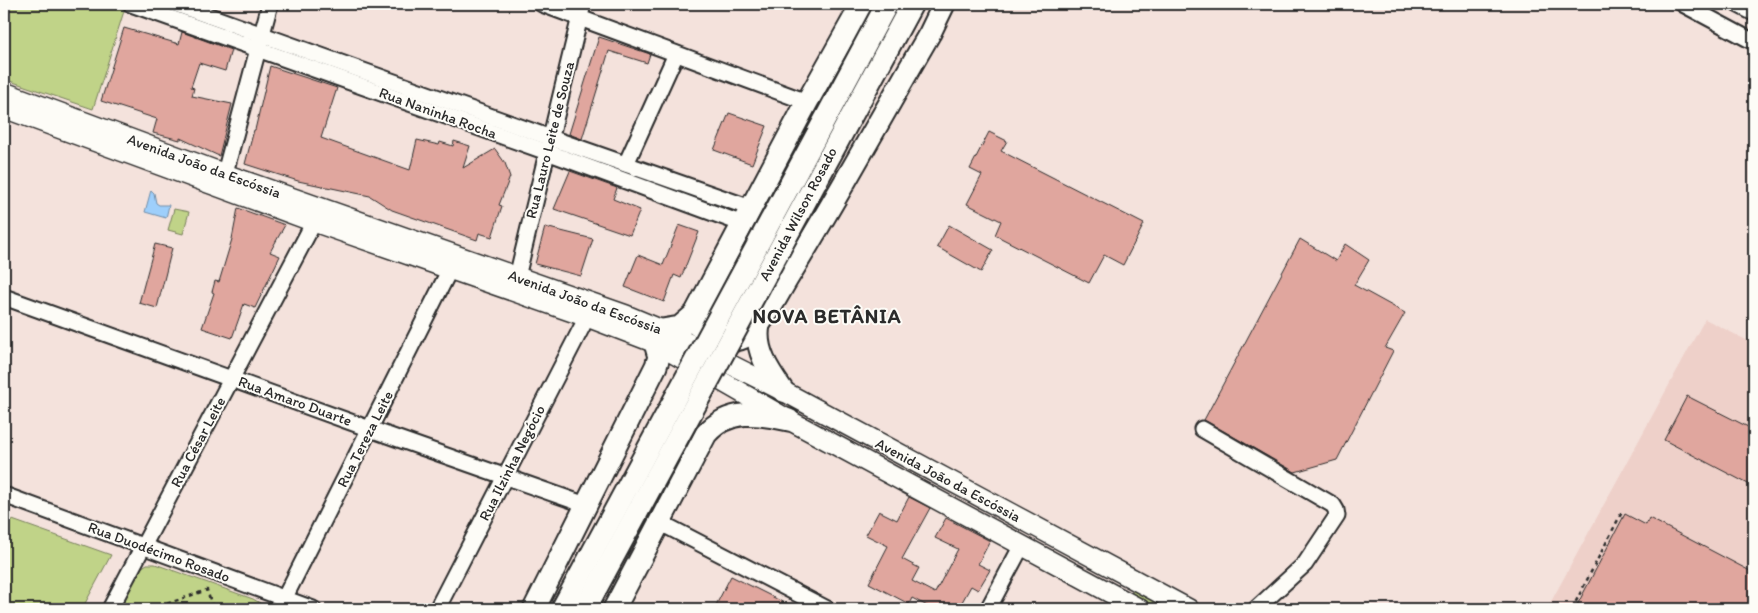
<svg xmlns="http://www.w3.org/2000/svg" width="1758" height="613" viewBox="0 0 1758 613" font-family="Itim,sans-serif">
  <rect width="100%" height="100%" fill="#f4e2dc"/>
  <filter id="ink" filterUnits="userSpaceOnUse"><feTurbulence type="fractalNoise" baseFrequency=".02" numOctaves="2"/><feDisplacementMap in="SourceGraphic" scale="10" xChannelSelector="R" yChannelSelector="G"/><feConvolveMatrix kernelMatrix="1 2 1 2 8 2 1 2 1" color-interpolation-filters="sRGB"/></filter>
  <g filter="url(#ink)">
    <polygon fill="#eed0c9" points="1705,319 1754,344 1754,609 1547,609"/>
    <g fill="#c0d388" stroke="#767f5a">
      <polygon points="7,4 113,4 125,8 93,109 4,79 4,11"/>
      <polygon points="174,209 189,212 183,234 168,230"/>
      <polygon points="4,517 111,555 82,609 4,609"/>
      <polygon points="147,564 155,564 253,599 260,603 261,609 120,609 141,568"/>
      <polygon points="1134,589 1174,609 1153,609 1131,598 1131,594"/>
    </g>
    <polygon fill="#9ecffb" stroke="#708da8" points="151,190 154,193 156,203 159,205 169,205 166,218 145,212"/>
    <g fill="#e0a69e" stroke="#2b2b2b">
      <polygon points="124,28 179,44 182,32 231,50 225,71 199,63 191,87 194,88 192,96 232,104 219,156 180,138 180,140 153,133 157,119 101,101"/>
      <polygon points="599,37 650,54 647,63 609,51 582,139 569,134"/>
      <polygon points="270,66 337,88 321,138 410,170 417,140 439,145 440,142 453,146 454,141 470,146 463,168 495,149 505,163 510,177 499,205 502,206 492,237 479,233 477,240 392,210 370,196 298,181 245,164 254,130 255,130"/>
      <polygon points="729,113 767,126 752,164 714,150"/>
      <polygon points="989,132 1007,141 1001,151 1144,224 1123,265 1104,255 1089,283 995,235 1001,221 967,204 982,175 970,169"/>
      <polygon points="570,171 617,188 613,199 640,210 630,235 554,209"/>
      <polygon points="238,208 285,225 270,252 280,256 255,308 244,304 232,338 202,328 214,293 212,292 215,281 219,282 232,239"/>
      <polygon points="679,225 699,232 681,278 674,275 664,302 625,287 638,255 663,265"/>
      <polygon points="949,225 993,250 981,272 937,247"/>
      <polygon points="545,227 593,239 581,276 535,264"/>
      <polygon points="1300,239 1336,261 1345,244 1369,260 1354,285 1405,313 1385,348 1393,351 1337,460 1295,472 1204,420"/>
      <polygon points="155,244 172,248 157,308 139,303"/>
      <polygon points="1687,396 1754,430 1754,487 1664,440"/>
      <polygon points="909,497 930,508 902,559 919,568 912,581 935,593 958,549 935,538 946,518 990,541 978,564 990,570 978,590 971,586 958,609 933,609 912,598 909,604 869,583 888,546 866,535 879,511 897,520"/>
      <polygon points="1625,514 1646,525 1649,518 1754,573 1754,609 1575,609"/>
      <polygon points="731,576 775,598 795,609 714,609"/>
    </g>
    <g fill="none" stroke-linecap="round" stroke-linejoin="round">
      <g stroke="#2b2b2b" stroke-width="19">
        <g id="minor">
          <polyline points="131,4 547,152 743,224"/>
          <polyline points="176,4 551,138 751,208"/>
          <polyline points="542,4 807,102"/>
          <polyline points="1683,4 1754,42"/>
          <polyline points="1737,4 1754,13"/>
          <polyline points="626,164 676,54"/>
          <polyline points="222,184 270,4"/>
          <polyline points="517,277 583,4"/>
          <polyline points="4,297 370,429 586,505"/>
          <polyline points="1202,429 1333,505 1336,510 1337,516 1305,564 1256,609"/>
          <polyline points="4,495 313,609"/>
          <polyline points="659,522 827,609"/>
          <polyline points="110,609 314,222"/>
          <polyline points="279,609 450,269"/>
          <polyline points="437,609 587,317"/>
          <polyline points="988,609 1021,547"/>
        </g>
      </g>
      <g stroke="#2b2b2b" stroke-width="22">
        <g id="major">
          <polyline points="4,92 225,174 626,315 662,330 783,391 1189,609"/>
          <polyline points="4,108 314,222 587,317 655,343 789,420 1140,609"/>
        </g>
      </g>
      <g stroke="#2b2b2b" stroke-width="25">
        <g id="highway">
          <path d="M695 314 697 325C712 336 730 347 748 335 762 326 778 294 787 279 837 199 882 115 930 33L944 4"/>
          <path d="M759 325C754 350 769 371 783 391"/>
          <polyline points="662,330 680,327 695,314 807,102 862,4"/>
          <polyline points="534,609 656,366 659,357 655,343"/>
          <path d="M614 609 706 434C729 408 758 413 789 420"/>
        </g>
      </g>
      <g stroke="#2b2b2b" stroke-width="2.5" stroke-dasharray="4 4" stroke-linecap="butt">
        <polyline points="152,609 207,590 213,609"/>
        <polyline points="1572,609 1622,512"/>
      </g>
      <use href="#minor" stroke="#fdfcf7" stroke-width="15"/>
      <use href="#major" stroke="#fdfcf7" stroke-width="19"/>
      <use href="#highway" stroke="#fdfcf7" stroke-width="21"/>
      <g stroke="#2b2b2b" stroke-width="25" stroke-linecap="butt">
        <g id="highway-bridge">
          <polyline points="562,609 887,4"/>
          <polyline points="585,609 912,4"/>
        </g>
      </g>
      <use href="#highway-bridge" stroke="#fdfcf7" stroke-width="21"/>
    </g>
  </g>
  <g text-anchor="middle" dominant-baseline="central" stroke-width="4" stroke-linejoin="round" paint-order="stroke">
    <g font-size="15" fill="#2b2b2b" stroke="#fdfcf7">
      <text transform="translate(438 113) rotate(20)">Rua Naninha Rocha</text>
      <text transform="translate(550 140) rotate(-76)">Rua Lauro Leite de Souza</text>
      <text transform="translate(204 166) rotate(20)">Avenida João da Escóssia</text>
      <text transform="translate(798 214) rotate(-62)">Avenida Wilson Rosado</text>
      <text transform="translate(585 302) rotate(20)">Avenida João da Escóssia</text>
      <text transform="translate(295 401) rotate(20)">Rua Amaro Duarte</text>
      <text transform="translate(365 439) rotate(-63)">Rua Tereza Leite</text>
      <text transform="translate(198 442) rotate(-62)">Rua César Leite</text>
      <text transform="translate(512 463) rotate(-63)">Rua Ilzinha Negócio</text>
      <text transform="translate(948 480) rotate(28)">Avenida João da Escóssia</text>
      <text transform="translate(159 552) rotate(20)">Rua Duodécimo Rosado</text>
    </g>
    <g font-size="20" font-weight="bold" letter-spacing="1" fill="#2b2b2b" stroke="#fdfcf7">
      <text x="827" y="316">NOVA BETÂNIA</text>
    </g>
  </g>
  <rect width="1758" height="613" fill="none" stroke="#fdfcf7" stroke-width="20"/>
  <rect x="10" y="10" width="1738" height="593" fill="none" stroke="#2b2b2b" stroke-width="2" filter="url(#ink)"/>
</svg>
